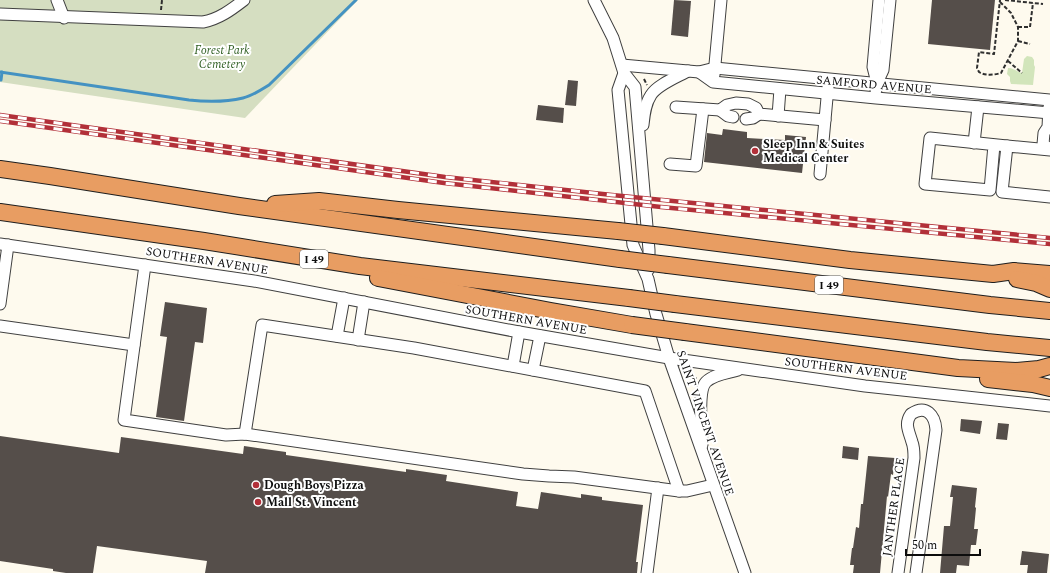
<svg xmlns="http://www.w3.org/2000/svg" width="1050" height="573" viewBox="0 0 1050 573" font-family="Spectral,serif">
  <rect width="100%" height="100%" fill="#fefaee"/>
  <path fill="#d2e5bb" d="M1027 56 1032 57 1034 60V65L1035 67 1033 85 1011 84 1010 81V77L1007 74 1008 68C1014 68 1017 72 1022 73L1024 59Z"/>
  <polygon fill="#d5dec1" points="0,0 358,0 245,118 0,82"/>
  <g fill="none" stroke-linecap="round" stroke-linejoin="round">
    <g stroke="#4492c2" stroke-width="3">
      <path d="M0 72 189 100C207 102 226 102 243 98 252 96 261 90 269 85L356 0"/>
      <polyline points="1,80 2,72"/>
    </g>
  </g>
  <g fill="#554e4a">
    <polygon points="674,0 691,1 688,37 671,35"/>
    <polygon points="932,0 995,0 990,50 928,44"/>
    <polygon points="568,80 578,81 576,106 565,105"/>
    <polygon points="538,105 564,108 563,123 536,120"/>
    <polygon points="723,129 747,132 747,138 785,140 785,135 806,137 802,173 704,162 707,133 722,135"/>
    <polygon points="165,302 207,308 203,343 195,342 184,421 156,417 167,337 160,336"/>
    <polygon points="961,419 982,421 980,434 960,431"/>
    <polygon points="998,423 1009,424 1007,440 996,439"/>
    <polygon points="0,436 119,453 121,437 243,454 244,446 286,452 286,455 406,472 406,469 447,475 446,481 518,492 516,506 538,509 541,492 581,498 581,494 602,497 602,500 643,505 636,562 638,562 637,573 205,573 207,561 97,546 93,573 66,573 53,571 53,569 0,561"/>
    <polygon points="843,446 859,448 858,460 842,458"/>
    <polygon points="868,456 895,458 893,475 891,474 888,497 887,496 880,573 853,573 854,565 850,565 852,548 853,548 856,527 859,528 861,504 863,504"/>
    <polygon points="952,485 977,488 975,507 976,508 974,529 978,529 976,545 971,545 969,566 957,565 956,573 940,573 944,526 950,526 953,497 950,497"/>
    <polygon points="1022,551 1049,554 1047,573 1027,573 1028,565 1020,565"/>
  </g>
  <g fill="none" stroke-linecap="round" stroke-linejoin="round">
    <g stroke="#404040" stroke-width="13">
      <g id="minor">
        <polyline points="57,0 64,18"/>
        <polyline points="594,0 613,38 624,73 635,87 649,250 649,269"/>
        <path d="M0 14 203 22C219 19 231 10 244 0"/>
        <polyline points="622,65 699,72 715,68 1050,100"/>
        <polyline points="699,72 713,82 876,98 1050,113"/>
        <polyline points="624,73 618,90 633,245 648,279 656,314 669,358 745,573"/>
        <polyline points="714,75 721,0"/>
        <polyline points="877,83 873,67 879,0"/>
        <polyline points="876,90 877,83 883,70 890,0"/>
        <polyline points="676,107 720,110 727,105 736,103 748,104 756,108 759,114 825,120"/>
        <polyline points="720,110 728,116 733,117"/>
        <polyline points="778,116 780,89"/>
        <polyline points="746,119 753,118 759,114"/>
        <path d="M643 125C644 115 645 104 651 95 657 85 677 77 688 71"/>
        <polyline points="974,143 978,107"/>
        <polyline points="994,145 990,190 925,184 930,138 1007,146"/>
        <polyline points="1046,149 1047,147 1043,144 1044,133 1048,127 1049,107"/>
        <polyline points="1050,150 1007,146 1002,192 1050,197"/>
        <polyline points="670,164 696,166 703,109"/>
        <polyline points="820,174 828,87"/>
        <polyline points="0,244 254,281 519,332 669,358 865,386 1050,406"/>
        <polyline points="145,265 124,420 226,435 245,434 523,474 549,476 574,477 679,491 687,491 713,485"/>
        <polyline points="0,304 8,245"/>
        <polyline points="0,326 134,345"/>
        <polyline points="337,336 344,298"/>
        <polyline points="358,340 364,302"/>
        <polyline points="513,366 519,332"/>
        <polyline points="533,370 540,336"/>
        <polyline points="245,434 262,325 414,348 645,391 679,491"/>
        <path d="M702 445C702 432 697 391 706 382 714 374 728 373 738 370"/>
        <polyline points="647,573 658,488"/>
        <path d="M898 573 914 458C914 453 914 447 912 442 909 431 904 424 911 414 926 404 935 415 936 430L916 573"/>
      </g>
    </g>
    <g stroke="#1e1e1e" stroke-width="18">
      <g id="highway">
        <polyline points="0,169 50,176 239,206 620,259"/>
        <polyline points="275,204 319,201 398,210 618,231"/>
        <polyline points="0,212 204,241 360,266 629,298"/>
        <polyline points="663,236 850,260 993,274 1014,271 1050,274"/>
        <polyline points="668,265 990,305 1050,311"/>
        <polyline points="378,278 551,311 632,325"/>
        <polyline points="1017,279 1036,283 1050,289"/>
        <polyline points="675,304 987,342 1050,348"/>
        <polyline points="685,332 958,368 1016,371 1039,369 1050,366"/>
        <polyline points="988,379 1033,384 1050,388"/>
      </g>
    </g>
    <g stroke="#2f2f2f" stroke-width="2" stroke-dasharray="4 2" stroke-linecap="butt">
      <polyline points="1005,0 1043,4"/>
      <path d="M1000 2 1011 13 1018 27V41L1001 73C994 75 985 76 979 72L977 68 979 52 994 54 1000 0"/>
      <polyline points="161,10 162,0"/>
      <polyline points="1018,27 1030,27 1033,3"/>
      <polyline points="1018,41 1030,44"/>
      <polyline points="1008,61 1022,73"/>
      <polyline points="644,79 647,85"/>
      <polyline points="690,379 695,377 696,379"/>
    </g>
    <use href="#minor" stroke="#fff" stroke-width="11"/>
    <use href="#highway" stroke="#e89d62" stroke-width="16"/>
    <g stroke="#b23039" stroke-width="4.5">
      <g id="rail">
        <polyline points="0,115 445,177 612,195 1050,238"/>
        <polyline points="0,121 444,183 661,207 1050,244"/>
      </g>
    </g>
    <use href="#rail" stroke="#fff" stroke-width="3" stroke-dasharray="9" stroke-linecap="butt"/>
    <g stroke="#1e1e1e" stroke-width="18" stroke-linecap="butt">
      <g id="highway-bridge">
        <polyline points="618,231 663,236"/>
        <polyline points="620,259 668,265"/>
        <polyline points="629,298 675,304"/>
        <polyline points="632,325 685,332"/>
      </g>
    </g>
    <use href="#highway-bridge" stroke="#e89d62" stroke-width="16"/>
  </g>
  <g fill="#b23039" stroke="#fff" stroke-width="1.5">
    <circle cx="755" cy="151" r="4"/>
    <circle cx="256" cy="485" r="4"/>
    <circle cx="258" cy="502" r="4"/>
  </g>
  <g text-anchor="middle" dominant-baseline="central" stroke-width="4" stroke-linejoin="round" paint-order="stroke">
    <g fill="#fff" stroke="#565656" stroke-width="1">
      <rect x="300" y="250" width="28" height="18" rx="3"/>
      <rect x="815" y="276" width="28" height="18" rx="3"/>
    </g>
    <g font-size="11" font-weight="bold" fill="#0d0d0d">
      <text x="314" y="259">I 49</text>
      <text x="829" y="285">I 49</text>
    </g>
    <g font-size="12" font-style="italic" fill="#305f23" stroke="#fff">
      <text x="222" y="50">Forest Park<tspan x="222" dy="14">Cemetery</tspan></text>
    </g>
    <g font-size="12" fill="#0d0d0d" stroke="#fff">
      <text transform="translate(874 85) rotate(5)">SAMFORD AVENUE</text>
      <text transform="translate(207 261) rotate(9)">SOUTHERN AVENUE</text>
      <text transform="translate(526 320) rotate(10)">SOUTHERN AVENUE</text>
      <text transform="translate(846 369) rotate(7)">SOUTHERN AVENUE</text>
      <text transform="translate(705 423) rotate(71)">SAINT VINCENT AVENUE</text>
      <text transform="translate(894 507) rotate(-82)">JANTHER PLACE</text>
    </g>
    <g font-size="12" font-weight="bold" fill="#0d0d0d" stroke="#fff" text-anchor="start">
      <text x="763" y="144">Sleep Inn &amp; Suites<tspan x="763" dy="14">Medical Center</tspan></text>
      <text x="264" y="485">Dough Boys Pizza</text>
      <text x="266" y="502">Mall St. Vincent</text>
    </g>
  </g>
  <path d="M906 549v6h74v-6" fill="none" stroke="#0d0d0d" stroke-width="2"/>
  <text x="912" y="549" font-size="12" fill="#0d0d0d" stroke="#ffffff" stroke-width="3" paint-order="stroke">50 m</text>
</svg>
